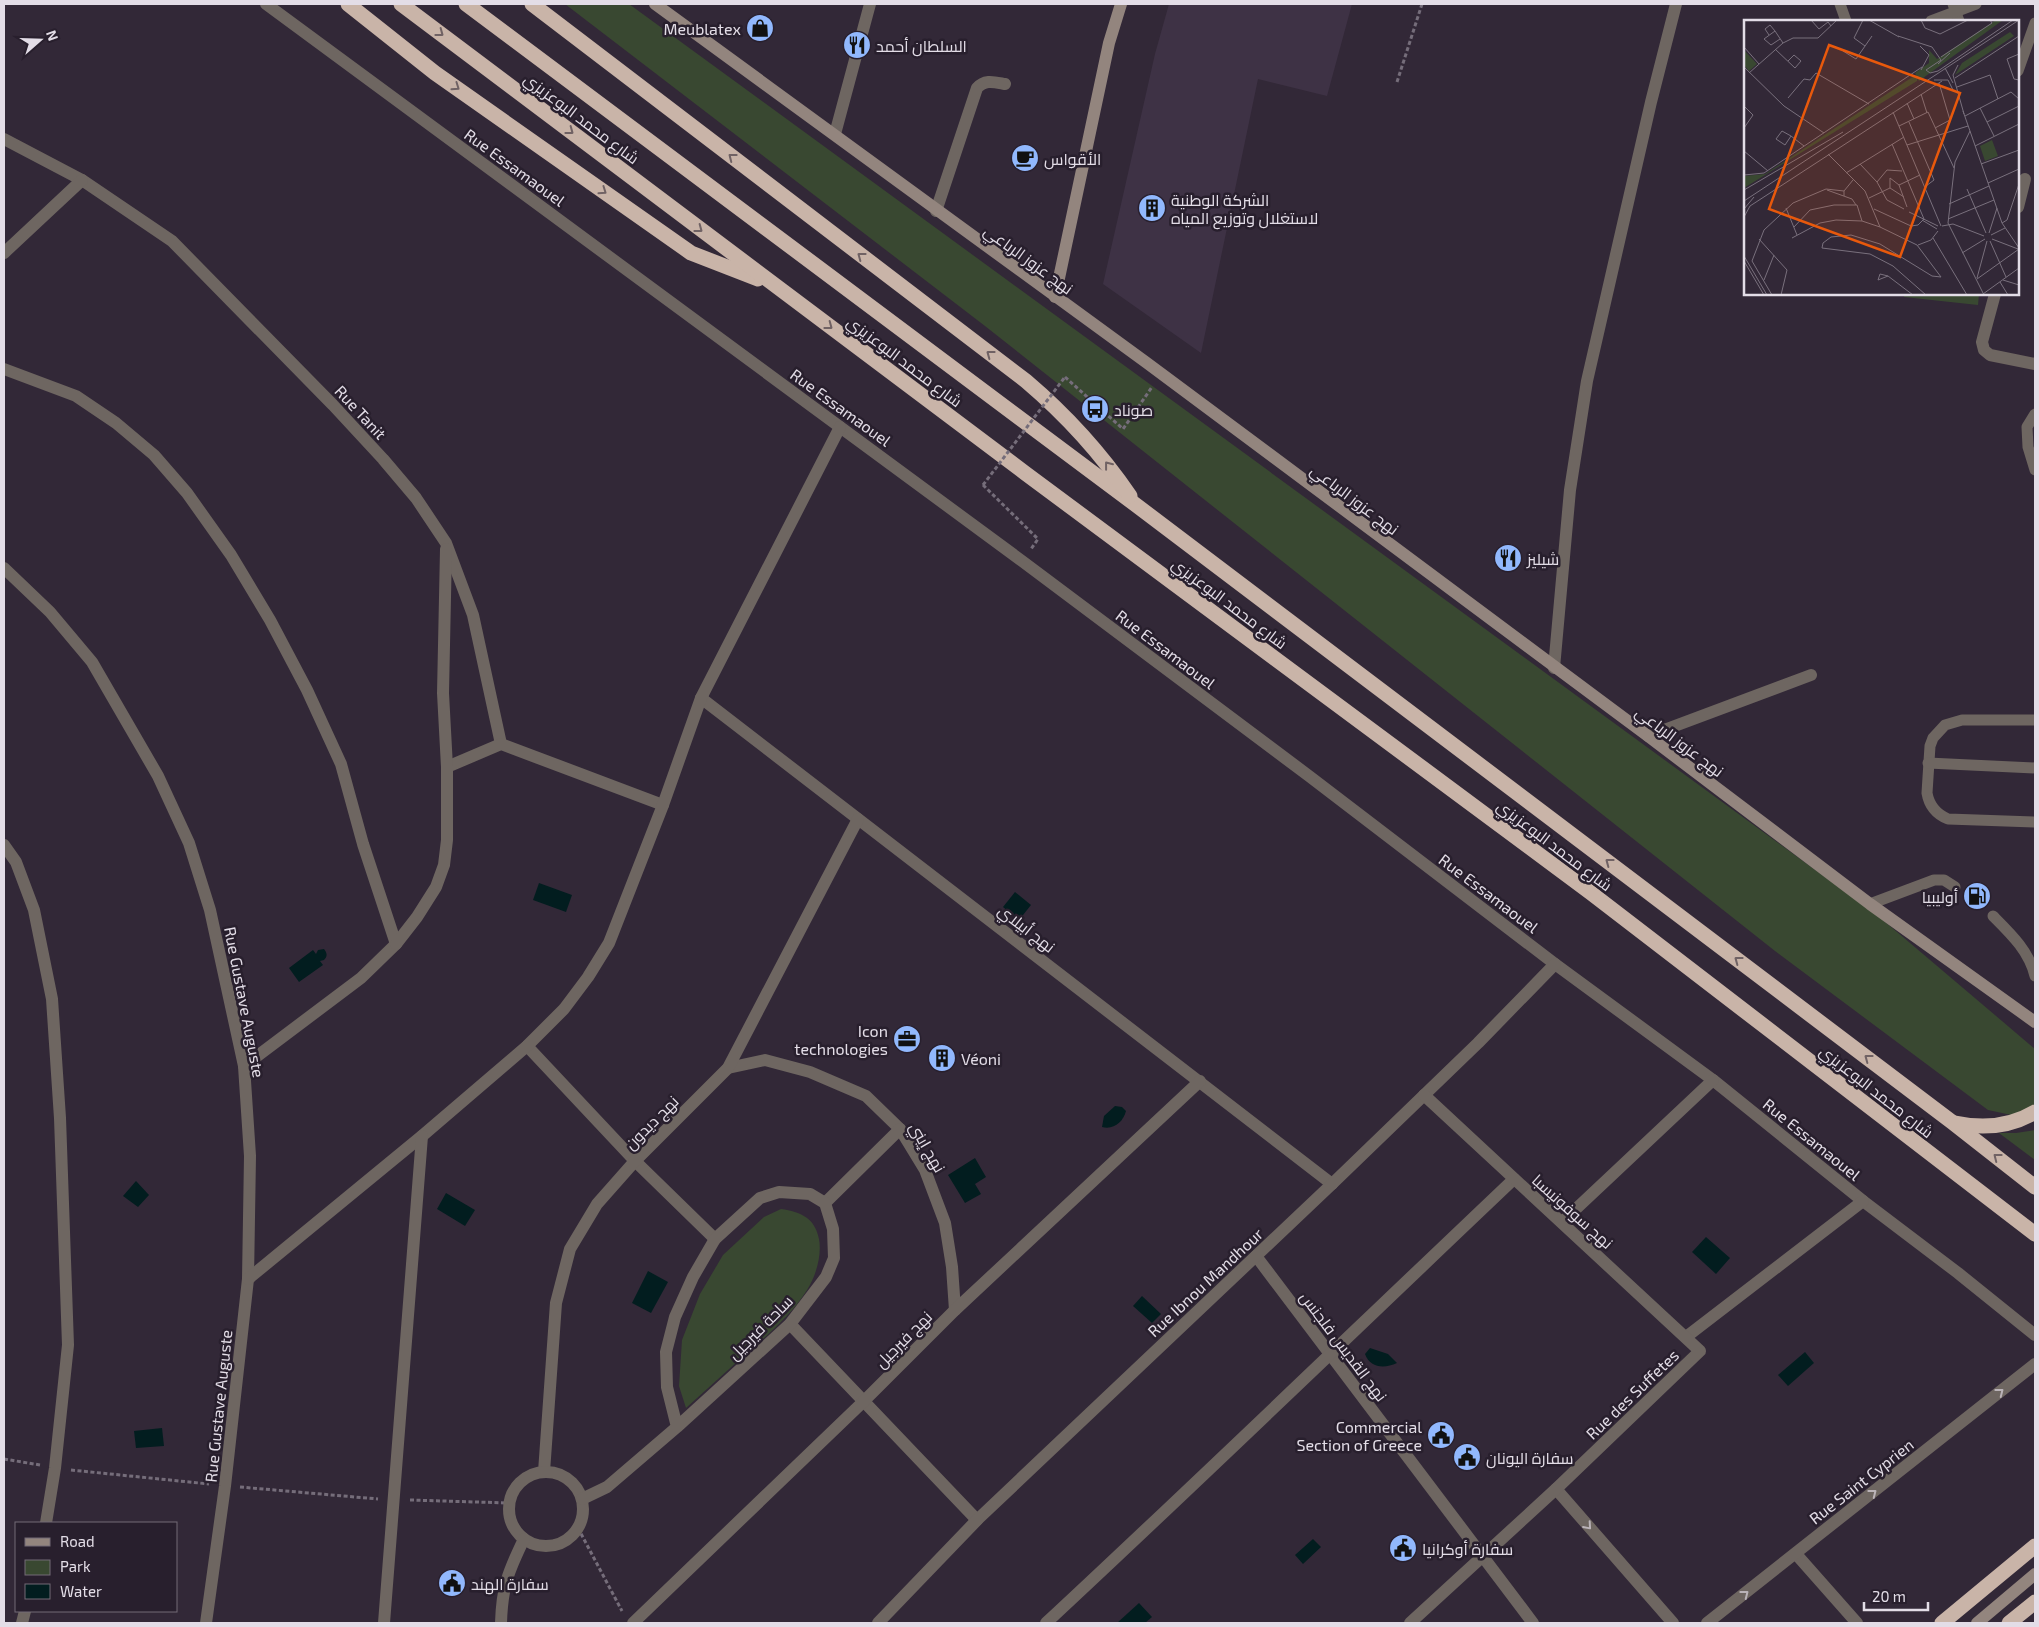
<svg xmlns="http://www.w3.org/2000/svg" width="2039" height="1627" viewBox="0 0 2039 1627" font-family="'Exo 2',Cairo,sans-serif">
  <rect width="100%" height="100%" fill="#322837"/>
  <polygon fill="#3e3245" points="1169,4 1352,4 1327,96 1258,79 1201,353 1103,284 1155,54"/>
  <g fill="#394831">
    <polygon points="565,4 629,4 1877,915 2035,1049 2035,1104 2016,1116 1988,1110 1775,951 985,326"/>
    <polygon points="1905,294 1979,294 1978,305 1904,297"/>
    <polygon points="2035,1130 2035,1160 1999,1133 2016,1133"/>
    <path d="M781 1209C801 1212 815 1218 819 1239 822 1255 816 1276 807 1290 792 1314 770 1333 749 1351 728 1370 707 1389 686 1408L679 1386 682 1340 700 1294 723 1255 764 1217Z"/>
  </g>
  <g fill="#021d1f">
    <polygon points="539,883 572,895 566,912 533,900"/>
    <polygon points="1015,892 1031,905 1019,920 1003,907"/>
    <path d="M324 949C327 953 328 956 324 960L320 961 323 965 299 982 289 968 313 950 316 954 318 950Z"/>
    <path d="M1115 1106 1122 1107 1126 1111C1123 1122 1114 1130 1102 1127L1104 1116Z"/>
    <polygon points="975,1158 986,1177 975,1184 981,1194 965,1203 948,1175"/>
    <polygon points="136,1181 149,1195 138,1207 123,1196"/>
    <polygon points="446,1193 475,1210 465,1226 437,1209"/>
    <polygon points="1706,1237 1730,1258 1716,1274 1692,1252"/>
    <polygon points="648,1271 668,1282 651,1313 632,1303"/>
    <polygon points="1142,1296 1161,1314 1152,1323 1133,1306"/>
    <path d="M1370 1348 1388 1354 1397 1363C1384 1369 1370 1368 1365 1354Z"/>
    <polygon points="1805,1352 1814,1363 1788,1386 1778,1375"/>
    <polygon points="162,1428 164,1446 136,1448 134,1431"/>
    <polygon points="1313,1539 1321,1547 1303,1564 1295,1555"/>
    <polygon points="1139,1603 1152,1617 1145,1623 1117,1623"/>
  </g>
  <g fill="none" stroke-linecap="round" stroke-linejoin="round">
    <g stroke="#756d7a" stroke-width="3" stroke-dasharray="4 2.5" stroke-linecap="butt">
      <polyline points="1397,82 1422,4"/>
      <polyline points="1065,377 1123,429 1152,387"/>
      <polyline points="983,485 1038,539 1031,549"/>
      <polyline points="4,1459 40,1465"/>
      <polyline points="71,1470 209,1484"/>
      <polyline points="240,1487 378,1499"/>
      <polyline points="410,1500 509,1503"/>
      <polyline points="578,1528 622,1611"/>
    </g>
    <g stroke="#6e6661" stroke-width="11">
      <polyline points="1840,4 1846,21"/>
      <polyline points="1953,4 1959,21"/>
      <polyline points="1931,21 1976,4"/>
      <polyline points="2018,71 2035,23"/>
      <polyline points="2035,414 2027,427 2028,447 2035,470"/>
      <path d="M2035 720H1962L1945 725 1933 738 1930 746 1927 793C1929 805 1936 814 1948 819L2035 822"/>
      <polyline points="1928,763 2035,768"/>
      <polyline points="1870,904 1934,880 1944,880 1955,887"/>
      <path d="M1993 916C2011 934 2029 951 2035 976"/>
    </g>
    <g stroke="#6e6661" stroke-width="12">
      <polyline points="266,4 1022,561 1309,776 1555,964 1713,1080 1863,1201 1958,1273 2035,1335"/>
      <polyline points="835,134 870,4"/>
      <polyline points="4,139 82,180 172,241 333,405 383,459 416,498 446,543 473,615 501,744"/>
      <polyline points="2018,207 2025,179"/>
      <path d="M936 211 977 88C985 79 994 82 1005 84"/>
      <polyline points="4,253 82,180"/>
      <polyline points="1995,294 1982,342 1984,350 1990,355 2035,364"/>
      <polyline points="4,369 76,396 116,423 154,455 187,493 231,555 270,620 307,690 341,764 363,844 396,944 361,978 244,1066"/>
      <polyline points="4,568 50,612 92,662 158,776 189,843 210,910 244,1066 250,1156 248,1279 225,1486 206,1623"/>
      <polyline points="1554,668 1570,490 1587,381 1651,102 1676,4"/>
      <polyline points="701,698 1332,1184"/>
      <polyline points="1648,736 1811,675"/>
      <polyline points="447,767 501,744 663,805"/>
      <polyline points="4,845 16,862 34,910 52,999 60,1118 68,1345 55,1468 46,1523"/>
      <polyline points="396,944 417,917 436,887 444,865 447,840 447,767 443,693 446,549"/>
      <polyline points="527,1046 635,1161 715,1239"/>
      <polyline points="728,1068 765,1060 810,1072 866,1096 900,1129 925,1170 945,1223 952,1267 955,1310"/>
      <polyline points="825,1203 900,1129"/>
      <polyline points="1562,1222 1713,1080"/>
      <polyline points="1256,1256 1533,1623"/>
      <polyline points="248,1279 422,1136 527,1046 564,1009 588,977 609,943 663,805 701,698 840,427"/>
      <polyline points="790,1324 977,1520"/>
      <polyline points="1686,1337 1863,1201"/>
      <polyline points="544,1472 556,1303 570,1249 597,1204 635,1161 728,1068 858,819"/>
      <circle cx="546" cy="1509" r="37"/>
      <polyline points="1556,1489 1673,1623"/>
      <polyline points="582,1499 607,1487 677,1427 790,1324 826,1277 834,1258 833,1229 825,1203 810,1194 779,1192 760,1198 715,1239 693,1277 675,1317 666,1352 667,1387 677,1427"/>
      <polyline points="1796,1554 1857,1623"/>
      <polyline points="22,1623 25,1611"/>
      <polyline points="384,1623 422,1136"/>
      <path d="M501 1623C502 1587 508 1572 524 1539"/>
      <polyline points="633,1623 864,1401 955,1310 1200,1081"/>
      <polyline points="878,1623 977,1520 1332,1184 1478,1043 1555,964"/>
      <path d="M1046 1623C1203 1477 1358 1327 1514 1179"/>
      <polyline points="1410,1623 1556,1489 1700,1351 1424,1095"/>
      <polyline points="1707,1623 2035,1364"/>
    </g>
    <g stroke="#93857e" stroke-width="12">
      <polyline points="655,4 1147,363 1648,736 1870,904 2035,1022"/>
      <polyline points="1055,297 1109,43 1121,4"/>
      <polyline points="1977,1623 2035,1574"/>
    </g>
    <g stroke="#c9b4a8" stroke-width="15">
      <polyline points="348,4 435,73 691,253 758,279"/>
      <polyline points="401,4 1025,473 1591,893 2035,1234"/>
      <polyline points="466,4 1136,505 1952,1122 2035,1187"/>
      <path d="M532 4 1026 381C1066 415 1100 452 1130 496"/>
      <path d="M1955 1123C1983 1129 2010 1127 2035 1112"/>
      <polyline points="1942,1623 2035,1546"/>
      <polyline points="2009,1623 2035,1602"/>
    </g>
    <polyline stroke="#756d7a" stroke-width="3" stroke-dasharray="4 2.5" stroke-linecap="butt" points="983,485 1065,377"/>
  </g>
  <defs><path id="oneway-chevron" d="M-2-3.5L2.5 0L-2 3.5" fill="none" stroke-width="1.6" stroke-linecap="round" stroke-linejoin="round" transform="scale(1.25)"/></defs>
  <g stroke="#706264">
    <use href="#oneway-chevron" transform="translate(440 33) rotate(37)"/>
    <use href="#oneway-chevron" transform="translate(456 87) rotate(35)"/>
    <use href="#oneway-chevron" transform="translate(570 131) rotate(37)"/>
    <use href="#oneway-chevron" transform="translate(732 157) rotate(-142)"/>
    <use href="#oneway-chevron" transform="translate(603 191) rotate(35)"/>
    <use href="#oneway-chevron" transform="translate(699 229) rotate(37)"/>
    <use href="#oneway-chevron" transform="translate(861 256) rotate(-143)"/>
    <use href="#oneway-chevron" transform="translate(829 326) rotate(37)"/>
    <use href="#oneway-chevron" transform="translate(990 354) rotate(-143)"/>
    <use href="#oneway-chevron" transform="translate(1108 465) rotate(-128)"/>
    <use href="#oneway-chevron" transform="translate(1609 862) rotate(-143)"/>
    <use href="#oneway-chevron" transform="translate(1738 960) rotate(-143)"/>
    <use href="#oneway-chevron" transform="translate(1868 1058) rotate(-143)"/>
    <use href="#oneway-chevron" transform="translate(1997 1157) rotate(-142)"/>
  </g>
  <g stroke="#bab3b8">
    <use href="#oneway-chevron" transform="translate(2000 1392) rotate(-38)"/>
    <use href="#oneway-chevron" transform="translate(1873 1493) rotate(-38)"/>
    <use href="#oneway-chevron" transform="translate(1588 1526) rotate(49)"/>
    <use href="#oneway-chevron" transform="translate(1745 1594) rotate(-38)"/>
  </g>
  <defs>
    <g id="shop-disc" transform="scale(1.4375)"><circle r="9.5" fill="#91b8fd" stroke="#281f2d"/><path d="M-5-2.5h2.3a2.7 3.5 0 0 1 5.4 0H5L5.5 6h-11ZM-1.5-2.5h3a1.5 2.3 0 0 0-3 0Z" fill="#111"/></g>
    <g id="restaurant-disc" transform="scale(1.4375)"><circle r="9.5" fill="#91b8fd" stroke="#281f2d"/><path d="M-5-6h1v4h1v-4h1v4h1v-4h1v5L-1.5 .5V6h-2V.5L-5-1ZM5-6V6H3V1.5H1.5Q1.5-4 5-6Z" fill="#111"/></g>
    <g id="cafe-disc" transform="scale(1.4375)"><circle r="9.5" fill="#91b8fd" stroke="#281f2d"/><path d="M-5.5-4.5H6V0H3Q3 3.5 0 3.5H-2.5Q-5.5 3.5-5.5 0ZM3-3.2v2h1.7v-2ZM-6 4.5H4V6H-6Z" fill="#111"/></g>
    <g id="building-disc" transform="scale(1.4375)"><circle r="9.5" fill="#91b8fd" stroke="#281f2d"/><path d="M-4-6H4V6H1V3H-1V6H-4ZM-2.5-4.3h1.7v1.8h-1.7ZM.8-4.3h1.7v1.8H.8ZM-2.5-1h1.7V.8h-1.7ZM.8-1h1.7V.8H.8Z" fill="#111"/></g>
    <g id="bus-disc" transform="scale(1.4375)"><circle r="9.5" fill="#91b8fd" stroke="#281f2d"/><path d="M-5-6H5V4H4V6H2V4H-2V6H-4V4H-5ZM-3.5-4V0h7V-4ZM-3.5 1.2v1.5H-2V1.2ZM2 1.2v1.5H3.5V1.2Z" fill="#111"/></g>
    <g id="fuel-disc" transform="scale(1.4375)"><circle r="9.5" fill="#91b8fd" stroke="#281f2d"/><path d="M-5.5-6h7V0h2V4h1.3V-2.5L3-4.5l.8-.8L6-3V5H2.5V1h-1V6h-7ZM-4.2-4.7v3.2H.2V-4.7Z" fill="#111"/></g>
    <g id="office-disc" transform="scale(1.4375)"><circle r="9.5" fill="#91b8fd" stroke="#281f2d"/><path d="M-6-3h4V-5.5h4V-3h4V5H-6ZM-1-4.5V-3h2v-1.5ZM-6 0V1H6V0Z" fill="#111"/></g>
    <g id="civic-disc" transform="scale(1.4375)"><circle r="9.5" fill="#91b8fd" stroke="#281f2d"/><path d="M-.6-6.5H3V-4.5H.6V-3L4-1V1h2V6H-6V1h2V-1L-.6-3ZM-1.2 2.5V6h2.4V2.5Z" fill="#111"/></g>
  </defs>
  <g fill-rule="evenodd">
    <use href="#shop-disc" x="760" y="28"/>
    <use href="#restaurant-disc" x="857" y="45"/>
    <use href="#cafe-disc" x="1025" y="158"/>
    <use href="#building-disc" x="1152" y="208"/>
    <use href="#bus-disc" x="1095" y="409"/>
    <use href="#restaurant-disc" x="1508" y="558"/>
    <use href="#fuel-disc" x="1977" y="896"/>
    <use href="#office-disc" x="907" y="1039"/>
    <use href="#building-disc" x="942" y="1058"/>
    <use href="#civic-disc" x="1441" y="1435"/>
    <use href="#civic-disc" x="1467" y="1457"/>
    <use href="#civic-disc" x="1403" y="1548"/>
    <use href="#civic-disc" x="452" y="1583"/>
  </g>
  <g text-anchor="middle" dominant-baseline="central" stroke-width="5" stroke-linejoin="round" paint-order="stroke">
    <g font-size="16" fill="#e3dde7" stroke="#281f2d" text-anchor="start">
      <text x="741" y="28" text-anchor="end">Meublatex</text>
      <text x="876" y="45">السلطان أحمد</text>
      <text x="1044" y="158">الأقواس</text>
      <text x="1171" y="199">الشركة الوطنية<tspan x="1171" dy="18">لاستغلال وتوزيع المياه</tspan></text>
      <text x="1114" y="409">صوناد</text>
      <text x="1527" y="558">شيليز</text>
      <text x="1958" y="896" text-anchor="end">أوليبيا</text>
      <text x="888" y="1030" text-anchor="end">Icon<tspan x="888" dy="18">technologies</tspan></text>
      <text x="961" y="1058">Véoni</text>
      <text x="1422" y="1426" text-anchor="end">Commercial<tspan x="1422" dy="18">Section of Greece</tspan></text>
      <text x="1486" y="1457">سفارة اليونان</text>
      <text x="1422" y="1548">سفارة أوكرانيا</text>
      <text x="471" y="1583">سفارة الهند</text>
    </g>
    <g font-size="16" fill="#e3dde7" stroke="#281f2d">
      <text transform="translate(582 118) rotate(37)">شارع محمد البوعزيزي</text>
      <text transform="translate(515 167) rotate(36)">Rue Essamaouel</text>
      <text transform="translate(1029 259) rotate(36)">نهج عزوز الرباعي</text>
      <text transform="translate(905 361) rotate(37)">شارع محمد البوعزيزي</text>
      <text transform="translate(841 407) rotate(36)">Rue Essamaouel</text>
      <text transform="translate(361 412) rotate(47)">Rue Tanit</text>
      <text transform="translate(1355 499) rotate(37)">نهج عزوز الرباعي</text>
      <text transform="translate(1230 603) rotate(37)">شارع محمد البوعزيزي</text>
      <text transform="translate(1166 649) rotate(37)">Rue Essamaouel</text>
      <text transform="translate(1680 741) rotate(37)">نهج عزوز الرباعي</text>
      <text transform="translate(1555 845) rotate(37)">شارع محمد البوعزيزي</text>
      <text transform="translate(1489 893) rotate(37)">Rue Essamaouel</text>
      <text transform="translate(1027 928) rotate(38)">نهج أبيلاي</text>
      <text transform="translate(245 1002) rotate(79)">Rue Gustave Auguste</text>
      <text transform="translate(1877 1091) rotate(38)">شارع محمد البوعزيزي</text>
      <text transform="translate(651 1122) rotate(-45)">نهج ديدون</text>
      <text transform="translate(1812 1139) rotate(39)">Rue Essamaouel</text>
      <text transform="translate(928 1147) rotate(60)">نهج إيني</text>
      <text transform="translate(1573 1211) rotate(42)">نهج سوفونيسبا</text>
      <text transform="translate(1205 1282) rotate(-43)">Rue Ibnou Mandhour</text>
      <text transform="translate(760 1327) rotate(-45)">ساحة فيرجيل</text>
      <text transform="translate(903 1339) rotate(-45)">نهج فيرجيل</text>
      <text transform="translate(1344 1346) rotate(53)">نهج القديس فلجنس</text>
      <text transform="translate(1632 1394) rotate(-44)">Rue des Suffetes</text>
      <text transform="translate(218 1406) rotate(-84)">Rue Gustave Auguste</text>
      <text transform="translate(1861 1481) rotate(-38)">Rue Saint Cyprien</text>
    </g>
  </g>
  <g transform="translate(1744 20)">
    <rect width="275" height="275" fill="#322837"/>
    <path d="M252 0H259L175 61 171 53 185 43V30L193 39ZM266 12 270 16 211 55 218 43ZM0 30 13 44 5 51 0 45ZM170 56H174L173 61 0 168V156L21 154ZM248 120 254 136 241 141 236 126Z" fill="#394831"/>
    <path fill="none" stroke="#79707d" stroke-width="1" d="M67 0 75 9 84 2 87 6M119 0 110 18 121 26M125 0 155 17M177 0 181 8 196 14 224 0M25 15 21 9 26 5 31 11M154 16 188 27 197 40 182 50 186 53 194 51M36 19 27 25 20 19 31 11 39 23M176 26 185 35 177 50M0 27 15 44M31 29 51 48 57 41 50 35 44 41M99 31 112 39 128 16M275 34 263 39 270 59 275 60M197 37 248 3 246 0M194 44 206 33M214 45 209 55 220 94M0 47 40 86 80 113M201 48 209 63M194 51 269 0M5 53 39 23 49 18H74L93 0M211 58 275 16M190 60H204L210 72M213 67 246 55 254 79M177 74 183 93M44 78 60 59 66 60 72 53 125 84M163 83 170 99M0 86 9 95 0 108M236 88 250 116M219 91 258 203 275 228M149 92 197 206M221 96 267 72 275 79M165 102 190 160 182 166M243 102 275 86M155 106 184 92 210 148M191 108 206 100 195 63M226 111 211 142 204 203 240 275M47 116 41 125 32 119 38 111 47 116 60 126M148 124 180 199M163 125 224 106M231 126 275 104M0 131 24 151M84 134 121 171 136 207M116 144 133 162 143 180 160 189M237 144 275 130M102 153 160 117M0 155 20 153 178 47M146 158 155 165 163 187M146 158V168L160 177M133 162 143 150 158 151M244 163 275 149M155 165 176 155M223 169 242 213M0 170 99 112M83 170 108 179 112 185M100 176V171L109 160M125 178 146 168M0 181 275 0M205 184 245 166M42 188 53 215M0 189 10 177M130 189 167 206 174 205 180 199M165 192 194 206M0 197 6 186 198 61M204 199 250 180M178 200 193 209M258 203 263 200 275 164M198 206 209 204 240 216M50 207 66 190 90 185H113L118 201M245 213 253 188M247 215 261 208M48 218 76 203 92 200 118 201 136 207 173 225 197 257 188 256 136 224 107 215 87 217 79 223 78 228 126 234 149 246 182 275M189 218 223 275M15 219 43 250 37 275M248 219 274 229M246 221 262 257M174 225 187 220 194 211M218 233 241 219M0 236 23 275M0 241 20 275M144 256 134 260 136 254 144 256 169 275M233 258 243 221M233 259 275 229M20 260 30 235M259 260 275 265M256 262 264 275M239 274 275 248M28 275 8 241 20 210 49 183 82 169 100 171"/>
    <path fill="#e8590c" fill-opacity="0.15" stroke="#e8590c" stroke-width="2.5" d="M85 25 216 73 156 237 25 189Z"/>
    <rect width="275" height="275" fill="none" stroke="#e3dde7" stroke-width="2.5"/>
  </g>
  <rect width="2039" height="1627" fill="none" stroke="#e3dde7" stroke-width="10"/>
  <rect x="15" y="1522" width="162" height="90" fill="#281f2d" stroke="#736b77"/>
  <rect x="25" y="1538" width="25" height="8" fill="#93857e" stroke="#736b77"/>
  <text x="60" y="1547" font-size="15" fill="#e3dde7">Road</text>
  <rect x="25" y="1560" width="25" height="15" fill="#394831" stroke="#736b77"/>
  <text x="60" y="1572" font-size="15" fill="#e3dde7">Park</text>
  <rect x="25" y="1584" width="25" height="15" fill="#021d1f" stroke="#736b77"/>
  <text x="60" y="1597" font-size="15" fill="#e3dde7">Water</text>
  <g transform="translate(40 40) rotate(70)" stroke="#281f2d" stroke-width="4" paint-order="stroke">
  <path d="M0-4L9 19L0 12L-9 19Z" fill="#e3dde7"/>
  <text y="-8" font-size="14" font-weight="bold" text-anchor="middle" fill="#e3dde7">N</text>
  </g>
  <path d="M1864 1602v8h64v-8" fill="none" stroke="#e3dde7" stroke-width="2.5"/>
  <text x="1872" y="1602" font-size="15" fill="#e3dde7" stroke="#281f2d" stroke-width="4" paint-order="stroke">20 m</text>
</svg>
